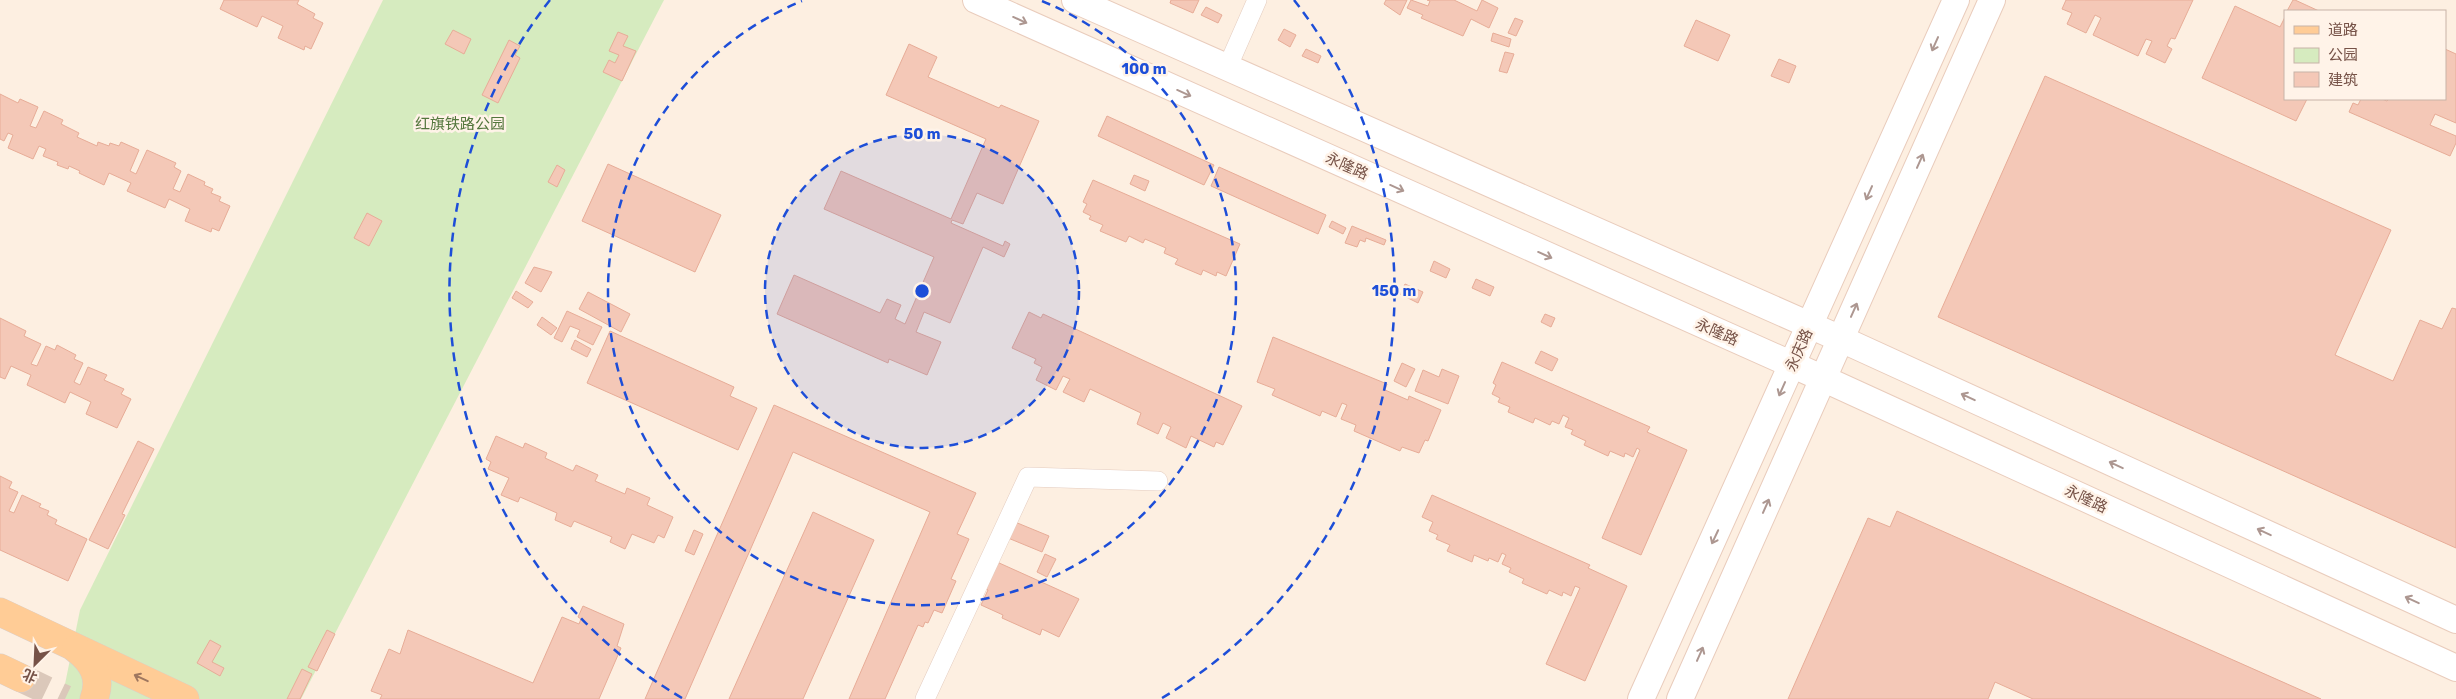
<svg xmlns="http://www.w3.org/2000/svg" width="2456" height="699" viewBox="0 0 2456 699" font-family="Rubik,'Noto Sans SC',sans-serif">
  <rect width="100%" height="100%" fill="#fdefe1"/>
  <polygon fill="#d6ebbf" points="383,0 664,0 301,699 62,699 80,610"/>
  <g fill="#f4c8b7" stroke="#e7ac97">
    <polygon points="224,0 299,0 297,4 315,14 313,18 323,23 311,49 305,46 304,50 278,38 283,26 262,16 257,27 220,9"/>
    <polygon points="1171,0 1199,0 1193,13 1170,3"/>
    <polygon points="1386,0 1407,0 1400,15 1384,4"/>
    <polygon points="1411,0 1428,6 1430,1 1427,0 1454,0 1477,11 1482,0 1498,8 1489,28 1471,19 1463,36 1421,18 1423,15 1407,8"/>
    <polygon points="2066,0 2193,0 2175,39 2171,38 2167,46 2172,49 2165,63 2146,54 2152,41 2146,39 2138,56 2093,35 2101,18 2095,15 2086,33 2067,24 2072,13 2062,9"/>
    <polygon points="2293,0 2295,0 2319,11 2287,11"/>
    <polygon points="2235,6 2280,27 2285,17 2285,99 2307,99 2296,121 2202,78"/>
    <polygon points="1206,7 1222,15 1218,23 1201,15"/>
    <polygon points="1515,18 1523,21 1516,36 1508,33"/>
    <polygon points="1696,20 1730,35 1718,61 1684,46"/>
    <polygon points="1284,29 1296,35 1290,47 1278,40"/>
    <polygon points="453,30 471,39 464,54 445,44"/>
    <polygon points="618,32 628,36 623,46 636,51 622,81 603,72 609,60 615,63 619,55 609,51"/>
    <polygon points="1493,33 1511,39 1509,47 1491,41"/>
    <polygon points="509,40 520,46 515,55 520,58 498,103 482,95"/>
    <polygon points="909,44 937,57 928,77 999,108 1001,105 1039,121 1003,204 977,193 963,224 952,220 951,223 1003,246 1005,241 1010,244 1004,257 983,247 950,323 924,312 916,332 941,342 927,375 889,359 888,363 777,314 794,275 880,313 887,299 901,305 895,319 905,324 934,257 824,209 841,171 951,219 986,139 886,95"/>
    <polygon points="1306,49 1321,56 1318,63 1302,56"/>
    <polygon points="2445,49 2456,54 2456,123 2435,114 2430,125 2456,136 2456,143 2450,156 2349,112 2353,103 2358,105 2361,99 2382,99 2387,101 2389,99 2445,99"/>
    <polygon points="1505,52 1514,54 1507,73 1499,71"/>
    <polygon points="1779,59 1796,66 1789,83 1771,76"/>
    <polygon points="2045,76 2391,230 2335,355 2393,381 2420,320 2442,329 2452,308 2456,309 2456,548 1938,317"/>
    <polygon points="0,94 18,103 20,99 38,107 30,126 36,128 44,111 63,120 61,124 79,133 77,137 97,146 98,142 109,146 110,143 119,146 121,142 139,150 130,171 136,174 147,150 176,163 174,167 181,171 173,189 180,192 188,174 205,182 204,185 213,189 211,193 221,197 219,201 230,206 219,231 212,228 211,232 185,221 190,209 169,199 165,208 127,191 131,183 109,173 104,185 79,173 80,171 69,166 68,169 57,165 58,162 43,156 46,149 39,146 33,159 8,148 13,135 8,133 4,141 0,139"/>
    <polygon points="1107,116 1214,165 1204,185 1098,136"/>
    <polygon points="608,164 721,215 695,272 582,221"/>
    <polygon points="557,165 565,170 557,187 548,182"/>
    <polygon points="1219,167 1326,215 1318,234 1211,186"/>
    <polygon points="1134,175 1149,181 1145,191 1130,184"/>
    <polygon points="1093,180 1240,244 1226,276 1217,272 1216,276 1203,270 1201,275 1175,264 1178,259 1164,253 1166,248 1145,239 1143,243 1129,236 1126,242 1100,231 1103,225 1089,219 1091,216 1083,212 1087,204 1083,202"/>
    <polygon points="367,213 382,221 369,246 354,238"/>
    <polygon points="1332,221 1346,228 1343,234 1329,227"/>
    <polygon points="1352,226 1386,240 1384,245 1366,238 1365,242 1360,240 1357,247 1345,243"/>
    <polygon points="1434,261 1450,269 1446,278 1430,271"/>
    <polygon points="534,267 552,272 541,292 525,283"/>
    <polygon points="1476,279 1494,287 1490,296 1472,288"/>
    <polygon points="1405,284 1423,292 1418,303 1400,294"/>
    <polygon points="516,291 533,302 528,308 512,298"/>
    <polygon points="588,292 630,314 621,332 579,309"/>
    <polygon points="567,311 602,327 593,345 577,337 580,330 570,326 562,342 554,338"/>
    <polygon points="1029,312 1041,318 1043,314 1242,406 1223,445 1216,442 1214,447 1191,436 1186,448 1166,438 1171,427 1163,423 1158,434 1137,424 1141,413 1090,389 1084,402 1063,392 1070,379 1063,376 1056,390 1036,380 1042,367 1034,363 1036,359 1012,348"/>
    <polygon points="1545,314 1555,318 1551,327 1541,322"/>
    <polygon points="542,317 557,328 551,335 537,325"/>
    <polygon points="0,318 26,331 24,336 41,344 31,364 37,366 46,346 55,350 57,345 76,355 74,359 83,363 74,382 80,385 88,367 107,375 104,380 124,389 121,394 131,399 117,428 86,414 91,402 70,392 65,403 27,385 31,375 11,366 5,379 0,377"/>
    <polygon points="610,331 734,387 730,396 757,408 738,450 587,383"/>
    <polygon points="1273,337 1387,384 1385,390 1408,400 1409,396 1441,410 1428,441 1425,440 1419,453 1402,447 1400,451 1354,431 1356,425 1341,419 1347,405 1342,403 1336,417 1322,411 1320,416 1272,395 1275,389 1257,382"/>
    <polygon points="575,340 591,349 587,357 571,349"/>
    <polygon points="1541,351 1558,359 1552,371 1535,363"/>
    <polygon points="1502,362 1650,427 1647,432 1687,450 1641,555 1602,538 1640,450 1637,448 1633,457 1625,453 1624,457 1610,451 1608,456 1584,445 1586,441 1571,434 1573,430 1565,427 1569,418 1563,415 1559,424 1552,421 1550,425 1535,418 1533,423 1508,412 1510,407 1498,402 1500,398 1492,394 1496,385 1493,383"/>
    <polygon points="1402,363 1415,369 1406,387 1394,381"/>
    <polygon points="1442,369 1459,376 1448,404 1415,391 1423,370 1439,377"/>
    <polygon points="774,405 976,493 957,534 969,539 951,579 956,581 942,613 934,610 928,623 925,622 923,627 918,625 885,699 849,699 930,512 793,452 685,699 645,699"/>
    <polygon points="496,436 523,448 525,443 547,453 545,458 573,471 576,465 598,475 595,481 625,494 627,488 650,498 647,505 673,517 664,538 658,535 654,543 632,534 625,549 610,542 612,537 574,521 571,527 555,520 557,513 520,497 518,502 501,495 509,478 488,469 491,462 486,459"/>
    <polygon points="138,441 154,449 122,514 125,515 108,549 89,540"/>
    <polygon points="0,476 12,482 9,488 18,492 9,511 14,513 22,495 41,504 39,507 49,511 47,515 57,520 55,524 87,539 68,581 0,550"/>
    <polygon points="1432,495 1590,565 1588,568 1627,586 1585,681 1546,664 1580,588 1575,586 1571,596 1563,592 1562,596 1549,590 1547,594 1522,583 1524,579 1509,572 1511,568 1502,564 1506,555 1502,553 1498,562 1489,558 1488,561 1474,555 1472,562 1447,551 1450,545 1436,539 1438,535 1429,531 1433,522 1422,517"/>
    <polygon points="1897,511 2321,699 2033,699 1995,682 1988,699 1788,699 1868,518 1890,527"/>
    <polygon points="813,512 874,540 803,699 729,699"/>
    <polygon points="1015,522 1049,536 1042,552 1008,538"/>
    <polygon points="694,530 703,534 694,555 685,551"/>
    <polygon points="1045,554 1056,559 1047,577 1037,572"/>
    <polygon points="997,562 1079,599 1059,637 1042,629 1040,635 1002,618 1003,615 981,605 988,590 985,588"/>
    <polygon points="583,606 624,624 617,646 621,648 599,699 380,699 382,695 371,691 389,649 400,654 408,630 533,683 562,617 579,624 581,619 578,617"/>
    <polygon points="327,630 335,634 317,671 308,667"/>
    <polygon points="210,640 221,646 212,662 224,668 220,676 197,663"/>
    <polygon points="302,669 312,674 300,699 287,699"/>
  </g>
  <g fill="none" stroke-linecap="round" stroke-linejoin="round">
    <polyline stroke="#dbc8ba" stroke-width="28" stroke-dasharray="28 14" stroke-linecap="butt" points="21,678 65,699"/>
    <g stroke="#e4ccbf" stroke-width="20">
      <g id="street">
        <polyline points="1228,66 1257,0"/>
        <polyline points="925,699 1028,477 1158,481"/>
      </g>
    </g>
    <g stroke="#e9ccbc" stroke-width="28">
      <g id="secondary">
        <polyline points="976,0 1822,378 2456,668"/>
        <polyline points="1075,0 1841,339 2456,620"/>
        <polyline points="1641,699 1956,0"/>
        <polyline points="1680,699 1992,0"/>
      </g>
    </g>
    <g stroke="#d9cfcb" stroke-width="29">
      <g id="primary">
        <polyline points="0,612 185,699"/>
        <path d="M76 649C93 662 102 678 94 699"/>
        <polyline points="0,668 21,678"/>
      </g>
    </g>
    <use href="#street" stroke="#fff" stroke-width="19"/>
    <use href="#secondary" stroke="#fff" stroke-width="26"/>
    <use href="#primary" stroke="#ffcc96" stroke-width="28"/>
  </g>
  <defs><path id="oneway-shaft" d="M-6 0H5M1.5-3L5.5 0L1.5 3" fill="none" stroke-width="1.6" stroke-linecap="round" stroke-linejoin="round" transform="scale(1.25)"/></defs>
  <g stroke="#ad9791">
    <use href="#oneway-shaft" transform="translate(1020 20) rotate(24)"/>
    <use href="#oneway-shaft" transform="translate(1935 44) rotate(114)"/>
    <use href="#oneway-shaft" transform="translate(1184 93) rotate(24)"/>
    <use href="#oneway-shaft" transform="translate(1920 161) rotate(-66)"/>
    <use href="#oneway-shaft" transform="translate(1397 188) rotate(24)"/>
    <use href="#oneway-shaft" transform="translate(1869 193) rotate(114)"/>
    <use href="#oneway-shaft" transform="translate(1545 255) rotate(24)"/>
    <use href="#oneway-shaft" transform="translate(1854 310) rotate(-66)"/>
    <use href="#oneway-shaft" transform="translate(1782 389) rotate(114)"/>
    <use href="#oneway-shaft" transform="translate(1968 397) rotate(-155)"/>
    <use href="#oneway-shaft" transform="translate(2116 465) rotate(-155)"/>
    <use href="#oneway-shaft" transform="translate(1766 506) rotate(-66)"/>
    <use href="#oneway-shaft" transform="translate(2264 532) rotate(-155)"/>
    <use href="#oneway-shaft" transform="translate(1715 537) rotate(115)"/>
    <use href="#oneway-shaft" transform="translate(2412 600) rotate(-155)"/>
    <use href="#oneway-shaft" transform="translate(1700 654) rotate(-66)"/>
  </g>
  <use stroke="#9f775f" href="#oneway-shaft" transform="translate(141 678) rotate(-155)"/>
  <circle cx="922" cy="291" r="157" fill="#1d4ed8" fill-opacity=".12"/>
  <g fill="none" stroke="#1d4ed8" stroke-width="2.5" stroke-dasharray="9 6">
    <circle cx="922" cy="291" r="157"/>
    <path d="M1042 1A314 314 0 1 1 802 1"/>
    <path d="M682 698A472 472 0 0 1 550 0M1294 0A472 472 0 0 1 1162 698"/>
  </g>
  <g text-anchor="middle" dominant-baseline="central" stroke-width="5" stroke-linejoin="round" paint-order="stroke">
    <g font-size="15" fill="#53763c" stroke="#fff3e8">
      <text x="460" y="124">红旗铁路公园</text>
    </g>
    <g font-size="15" fill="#765247" stroke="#fff3e8">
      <text transform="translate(1347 166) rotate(24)">永隆路</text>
      <text transform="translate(1717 332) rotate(24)">永隆路</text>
      <text transform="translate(1799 350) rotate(-66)">永庆路</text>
      <text transform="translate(2086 499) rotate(25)">永隆路</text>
    </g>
  </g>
  <circle cx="922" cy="291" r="8" fill="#1d4ed8" stroke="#fff3e8" stroke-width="2.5"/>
  <g font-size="15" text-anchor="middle" font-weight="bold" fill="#1d4ed8" stroke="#fff3e8" stroke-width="5" stroke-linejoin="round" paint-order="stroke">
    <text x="1144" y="74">100 m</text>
    <text x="922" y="139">50 m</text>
    <text x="1394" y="296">150 m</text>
  </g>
  <rect x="2284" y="10" width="162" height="90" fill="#fff3e8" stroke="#c8b3a8"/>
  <rect x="2294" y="26" width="25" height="8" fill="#ffcc96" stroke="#c8b3a8"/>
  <text x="2328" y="35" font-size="15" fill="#765247">道路</text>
  <rect x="2294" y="48" width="25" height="15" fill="#d6ebbf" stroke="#c8b3a8"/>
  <text x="2328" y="60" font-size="15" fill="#765247">公园</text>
  <rect x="2294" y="72" width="25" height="15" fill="#f4c8b7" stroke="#c8b3a8"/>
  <text x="2328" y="85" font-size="15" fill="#765247">建筑</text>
  <g transform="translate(35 664) rotate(204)" stroke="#fff3e8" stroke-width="4" paint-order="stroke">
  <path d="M0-4L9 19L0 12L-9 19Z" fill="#765247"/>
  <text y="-8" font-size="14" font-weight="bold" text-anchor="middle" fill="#765247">北</text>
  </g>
</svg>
